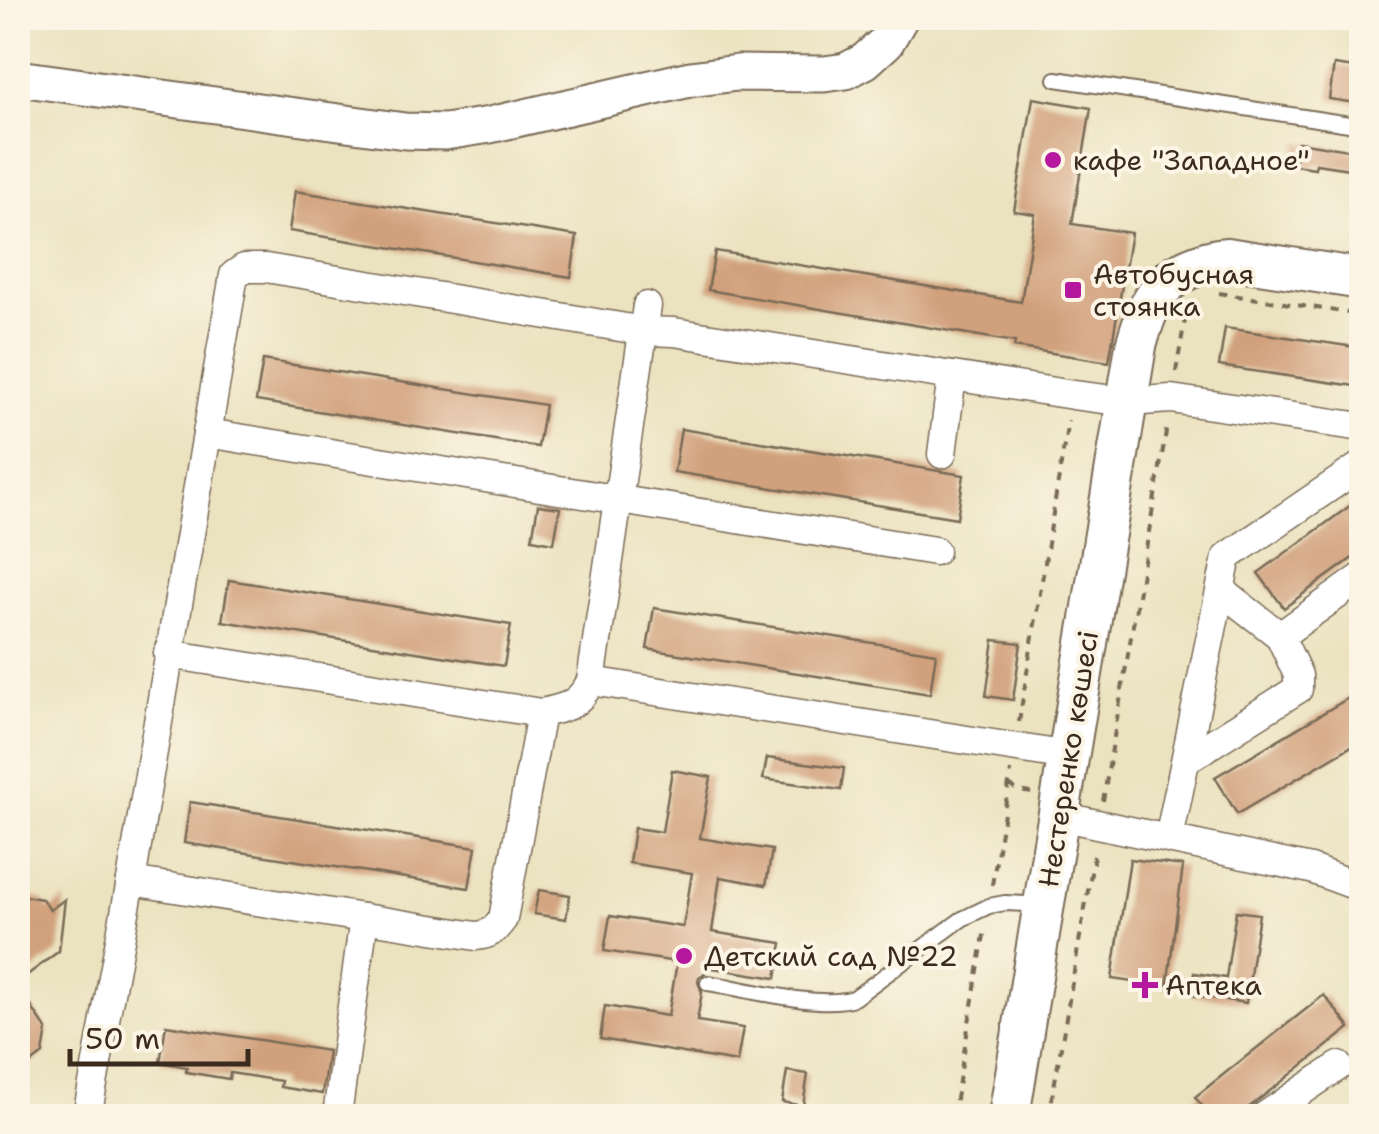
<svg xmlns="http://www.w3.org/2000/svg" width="1379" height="1134" viewBox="0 0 1379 1134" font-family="'Shantell Sans',sans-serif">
  <rect width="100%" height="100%" fill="#fcf5e5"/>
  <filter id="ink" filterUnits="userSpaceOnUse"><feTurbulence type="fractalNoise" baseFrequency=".01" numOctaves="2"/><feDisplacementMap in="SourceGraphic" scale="20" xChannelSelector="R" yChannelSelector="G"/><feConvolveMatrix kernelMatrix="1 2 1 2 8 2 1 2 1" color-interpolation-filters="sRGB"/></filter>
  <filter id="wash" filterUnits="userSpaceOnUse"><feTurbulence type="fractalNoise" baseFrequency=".0048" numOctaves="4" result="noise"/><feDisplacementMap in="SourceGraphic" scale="40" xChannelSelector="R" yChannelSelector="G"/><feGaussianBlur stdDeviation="2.25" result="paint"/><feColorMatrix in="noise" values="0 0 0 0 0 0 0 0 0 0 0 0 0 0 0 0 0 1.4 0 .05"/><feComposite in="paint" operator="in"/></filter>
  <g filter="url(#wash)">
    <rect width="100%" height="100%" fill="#ebe2bf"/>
    <g id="blocks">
      <g fill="#d1a17d">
        <polygon points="1334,65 1362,69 1362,104 1329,99"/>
        <polygon points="1033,98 1091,108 1072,224 1131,233 1109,362 1014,347 1015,342 708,290 715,251 1021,302 1035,214 1014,211"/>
        <polygon points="1298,142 1362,152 1362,171 1316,164 1315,168 1294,165"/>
        <polygon points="295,191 577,236 571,277 289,231"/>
        <polygon points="1225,328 1362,348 1362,387 1219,366"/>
        <polygon points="263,360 545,405 538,447 256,401"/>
        <polygon points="681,429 964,475 957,518 674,472"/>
        <polygon points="1362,497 1362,551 1284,608 1258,573"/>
        <polygon points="538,505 560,508 554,543 532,539"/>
        <polygon points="229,580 511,625 504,666 222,621"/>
        <polygon points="654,608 936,653 930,694 647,649"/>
        <polygon points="994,640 1021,643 1013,700 986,696"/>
        <polygon points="1362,690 1362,740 1237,814 1215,777"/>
        <polygon points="767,758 844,768 841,790 763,779"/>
        <polygon points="672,770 711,777 700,838 772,850 766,885 720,877 712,932 782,943 776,978 706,967 705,973 699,977 698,982 702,992 697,1021 743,1028 737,1062 600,1039 605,1006 668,1016 677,962 604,951 610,916 683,927 692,873 629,863 634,828 662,832"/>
        <polygon points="190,802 476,847 469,888 184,843"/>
        <polygon points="1130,859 1183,866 1167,987 1112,979"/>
        <polygon points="539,890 570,895 566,919 534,914"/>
        <polygon points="18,895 42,899 50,910 65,899 59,951 18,982"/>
        <polygon points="1236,911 1259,914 1246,1003 1191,995 1194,973 1226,978"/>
        <polygon points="18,987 47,1030 43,1054 18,1073"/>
        <polygon points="1324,995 1350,1028 1238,1116 1210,1116 1195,1097"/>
        <polygon points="166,1025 328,1051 322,1094 280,1087 281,1081 230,1073 229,1079 186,1072 187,1067 160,1062"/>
        <polygon points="787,1071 808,1074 803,1106 782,1102"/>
      </g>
    </g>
  </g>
  <g filter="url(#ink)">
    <use href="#blocks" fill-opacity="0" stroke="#796a56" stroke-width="2.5"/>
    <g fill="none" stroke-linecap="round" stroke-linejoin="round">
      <g stroke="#796a56" stroke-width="18">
        <g id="service">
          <polyline points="1056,79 1362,126"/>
          <path d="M708 983C746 989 819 1009 854 998L962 919 989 906 1005 903 1026 904 1038 907"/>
        </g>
      </g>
      <g stroke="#796a56" stroke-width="31">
        <g id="minor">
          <polyline points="207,433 935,551"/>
          <polyline points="942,454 952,376"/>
          <polyline points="1280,636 1362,577"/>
          <polyline points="168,654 541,713"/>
          <polyline points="591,681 1069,756"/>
          <polyline points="1186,760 1298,689 1298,675 1280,636 1227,595 1222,588"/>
          <polyline points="1059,816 1311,869 1362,888"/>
          <polyline points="1169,839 1227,557 1362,465"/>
          <path d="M131 881 476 936C490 935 495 930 503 919L541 713C566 708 579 705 591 681L647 306"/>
          <polyline points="87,1116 131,881 234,275 244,268 266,268 644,331 674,332 1073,395 1128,402 1171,399 1362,427"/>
          <polyline points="337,1116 364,918"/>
          <polyline points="1265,1116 1339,1066"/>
        </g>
      </g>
      <g stroke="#796a56" stroke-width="39">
        <polyline id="tertiary" points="18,78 405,131 445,132 490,125 690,79 737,73 824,74 846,71 865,61 886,42 900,18"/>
      </g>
      <g stroke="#796a56" stroke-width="44">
        <path id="secondary" d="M1009 1116 1136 346C1145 313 1154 284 1188 269 1202 263 1212 259 1227 258L1362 279"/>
      </g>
      <g stroke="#796a56" stroke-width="4" stroke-dasharray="8 8" stroke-linecap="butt">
        <polyline points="1219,293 1362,315"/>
        <polyline points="1176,372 1187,308"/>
        <polyline points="1019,722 1068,421"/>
        <polyline points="1009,785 1019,791 1032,793"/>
        <polyline points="1103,801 1167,426"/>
        <polyline points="992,885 1011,771"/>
        <polyline points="953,1116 985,929"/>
        <polyline points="1049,1116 1095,850"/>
      </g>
      <use href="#service" stroke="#fff" stroke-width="14"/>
      <use href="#minor" stroke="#fff" stroke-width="28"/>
      <use href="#tertiary" stroke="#fff" stroke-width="35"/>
      <use href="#secondary" stroke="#fff" stroke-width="40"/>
    </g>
  </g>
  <g fill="#b5179e" stroke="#fcf5e5" stroke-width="4">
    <circle cx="1053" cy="160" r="10"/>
    <rect x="1063" y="280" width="20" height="20" rx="5"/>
    <circle cx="684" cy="956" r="10"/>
    <path d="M1140 970h10v10h10v10h-10v10h-10v-10h-10v-10h10z"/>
  </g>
  <g text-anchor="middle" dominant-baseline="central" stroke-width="8" stroke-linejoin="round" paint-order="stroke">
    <g font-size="28" fill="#3b2a1e" stroke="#fcf5e5" text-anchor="start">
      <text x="1073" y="160">кафе "Западное"</text>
      <text x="1093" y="274">Автобусная<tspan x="1093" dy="32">стоянка</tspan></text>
      <text x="704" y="956">Детский сад №22</text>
      <text x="1165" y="985">Аптека</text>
    </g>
    <g font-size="28" fill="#3b2a1e" stroke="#fcf5e5">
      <text transform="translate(1068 759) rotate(-81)">Нестеренко көшесі</text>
    </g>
  </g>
  <rect width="1379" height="1134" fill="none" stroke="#fcf5e5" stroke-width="60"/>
  <path d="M70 1049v15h178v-15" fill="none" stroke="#3b2a1e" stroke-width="5"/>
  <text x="85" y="1049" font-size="30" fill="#3b2a1e" stroke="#fcf5e5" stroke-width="8" paint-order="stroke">50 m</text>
</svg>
